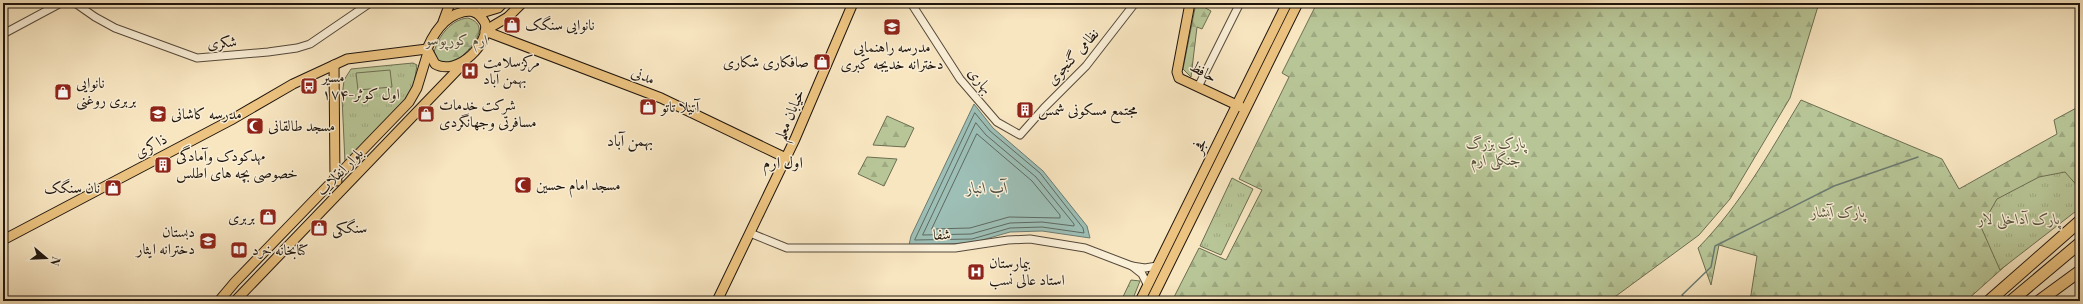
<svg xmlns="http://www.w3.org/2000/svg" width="2083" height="304" viewBox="0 0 2083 304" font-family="'Libre Bodoni',Amiri,serif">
  <defs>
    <pattern id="forest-firs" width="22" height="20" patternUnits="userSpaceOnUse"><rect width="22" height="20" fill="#b8c697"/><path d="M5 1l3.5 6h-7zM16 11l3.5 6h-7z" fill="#9ea981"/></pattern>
    <pattern id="park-tufts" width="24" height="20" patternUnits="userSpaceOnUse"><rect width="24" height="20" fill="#b8c697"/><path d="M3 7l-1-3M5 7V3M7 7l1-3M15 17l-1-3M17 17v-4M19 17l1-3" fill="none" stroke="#9ea981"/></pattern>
  </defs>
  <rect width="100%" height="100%" fill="#f8e6c1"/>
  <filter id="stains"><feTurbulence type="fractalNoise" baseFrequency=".005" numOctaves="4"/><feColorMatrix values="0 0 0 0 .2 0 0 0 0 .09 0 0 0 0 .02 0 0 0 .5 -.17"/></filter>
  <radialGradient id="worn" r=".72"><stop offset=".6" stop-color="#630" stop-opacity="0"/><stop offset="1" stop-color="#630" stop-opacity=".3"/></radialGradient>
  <g fill="url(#forest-firs)" stroke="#6c6e52">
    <polygon points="1196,3 1202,3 1202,6 1211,11 1202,29 1197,27 1191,77 1183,69"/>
    <polygon points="1317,3 1819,3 1790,98 1730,199 1699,235 1616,296 1604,301 1172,301 1199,248 1226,260 1262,190 1239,179 1289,77 1282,73"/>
    <path d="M468 18C497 27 462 58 450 65L437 61 434 52C438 37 451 19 468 18Z"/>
    <path d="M1801 100 1942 159 1959 189 2057 134 2054 120 2080 106V140L2075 143 2080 156V199L1966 301H1750L1757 256 1719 245 1711 285 1698 248C1742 203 1769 153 1801 100Z"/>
    <polygon points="887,116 914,128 905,147 873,145"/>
    <polygon points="867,157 897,159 884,186 858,174"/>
    <polygon points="1131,280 1140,281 1132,301 1121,301"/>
  </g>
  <g fill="url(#park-tufts)" stroke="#6c6e52">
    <polygon points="413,63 417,65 414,84 407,98 345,163 342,97 344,80 351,69"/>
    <polygon points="2065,172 2080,189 2080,208 2000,270 1981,227 1997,199 2039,177"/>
    <polygon points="1232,178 1253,189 1221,255 1200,246"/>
  </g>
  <polygon fill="#b8c697" stroke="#6c6e52" points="390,70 392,87 358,90 356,73"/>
  <polygon fill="#9dbfb6" stroke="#6b7b72" points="974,104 993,128 1043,171 1087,226 1090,238 1042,231 1010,232 972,243 909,245 911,236"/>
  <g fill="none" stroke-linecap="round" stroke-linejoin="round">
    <g stroke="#5e6a62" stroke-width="1">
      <polygon points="975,113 990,131 1040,173 1083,228 1084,233 1042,227 1010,228 972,239 915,240"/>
      <polygon points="976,123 986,135 1036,177 1074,224 1074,226 1042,222 1010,223 971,234 923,235"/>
      <polygon points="977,134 1032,181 1060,215 1060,218 1009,217 970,228 932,229"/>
    </g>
    <polyline stroke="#6b7b72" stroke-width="1.5" points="1687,301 1682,295 1711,267 1715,246 1834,186 1918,157"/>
    <g stroke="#55493a" stroke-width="9">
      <g id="minor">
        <polyline points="75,3 95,17 115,28 197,58 268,52 297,48 310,44 370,3"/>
        <polyline points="911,3 960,79 997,122 1020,135 1044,108 1086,66 1135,3"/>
        <polyline points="477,13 479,3"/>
        <polyline points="5,33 61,3"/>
        <polyline points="1198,87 1240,3"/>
        <polyline points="750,233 787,248 955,248 1008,240 1030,239 1085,248 1132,266"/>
        <polyline points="1147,284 1142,274 1132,266 1145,268 1157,266"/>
      </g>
    </g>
    <g stroke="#1f150d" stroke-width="11">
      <g id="major">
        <polyline points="469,3 476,13"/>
        <polyline points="1190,3 1177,72 1179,78 1241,107"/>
        <path d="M470 11 477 13C480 16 483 19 485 23 491 42 458 77 435 64L427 49C435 30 448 12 470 11Z"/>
        <polyline points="478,14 498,8 503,3"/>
        <polyline points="443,22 450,3"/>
        <polyline points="486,30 508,17 522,3"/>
        <polyline points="485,31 661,98 786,158"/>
        <polyline points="334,65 335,179 337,181"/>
        <polyline points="3,240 231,120 293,84 347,59 427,49"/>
        <polyline points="219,301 235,282 409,102 417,88 428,52"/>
        <polyline points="235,301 465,62"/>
        <polyline points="717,301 795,139 853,3"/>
        <polyline points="1140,301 1287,3"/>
        <polyline points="1151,301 1298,3"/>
      </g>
    </g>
    <g stroke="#1f150d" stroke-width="13">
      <g id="highway">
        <polyline points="1989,301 2080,221"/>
        <polyline points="2011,301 2080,243"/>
        <polyline points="2039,301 2080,271"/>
      </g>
    </g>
    <use href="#minor" stroke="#faefd7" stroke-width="7"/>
    <use href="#major" stroke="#ecc380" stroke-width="9"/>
    <use href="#highway" stroke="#ecc380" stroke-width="11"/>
  </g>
  <defs>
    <g id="shop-square" transform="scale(0.9)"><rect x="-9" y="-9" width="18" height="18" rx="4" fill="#8f2418" stroke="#faefd7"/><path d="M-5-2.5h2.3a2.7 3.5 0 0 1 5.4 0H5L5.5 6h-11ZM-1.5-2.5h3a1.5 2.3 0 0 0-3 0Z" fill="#fff"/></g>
    <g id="school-square" transform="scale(0.9)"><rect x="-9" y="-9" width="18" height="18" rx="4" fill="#8f2418" stroke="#faefd7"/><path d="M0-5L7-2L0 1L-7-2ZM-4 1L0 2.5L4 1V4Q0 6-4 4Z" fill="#fff"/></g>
    <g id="hospital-square" transform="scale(0.9)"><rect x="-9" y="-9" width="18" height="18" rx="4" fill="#8f2418" stroke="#faefd7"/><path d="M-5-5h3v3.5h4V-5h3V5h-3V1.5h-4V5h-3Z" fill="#fff"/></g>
    <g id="bus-square" transform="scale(0.9)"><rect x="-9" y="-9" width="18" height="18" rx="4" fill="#8f2418" stroke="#faefd7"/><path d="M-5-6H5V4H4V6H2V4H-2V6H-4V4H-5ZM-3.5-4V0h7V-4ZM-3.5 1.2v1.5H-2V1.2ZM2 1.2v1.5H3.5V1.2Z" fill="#fff"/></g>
    <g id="building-square" transform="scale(0.9)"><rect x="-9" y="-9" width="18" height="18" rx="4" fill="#8f2418" stroke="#faefd7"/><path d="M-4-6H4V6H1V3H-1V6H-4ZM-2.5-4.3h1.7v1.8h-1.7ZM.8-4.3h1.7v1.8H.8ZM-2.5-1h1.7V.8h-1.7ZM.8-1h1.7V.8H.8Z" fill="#fff"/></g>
    <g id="mosque-square" transform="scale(0.9)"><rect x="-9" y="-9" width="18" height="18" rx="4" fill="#8f2418" stroke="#faefd7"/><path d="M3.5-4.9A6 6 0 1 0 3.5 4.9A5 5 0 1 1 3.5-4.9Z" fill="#fff"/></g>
    <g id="library-square" transform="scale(0.9)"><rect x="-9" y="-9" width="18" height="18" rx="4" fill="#8f2418" stroke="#faefd7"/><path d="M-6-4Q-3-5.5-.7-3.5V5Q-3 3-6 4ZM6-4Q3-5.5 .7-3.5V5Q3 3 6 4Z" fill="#fff"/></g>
  </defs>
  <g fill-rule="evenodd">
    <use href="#shop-square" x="512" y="25"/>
    <use href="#school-square" x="892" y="27"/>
    <use href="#shop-square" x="822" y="62"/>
    <use href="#hospital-square" x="470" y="71"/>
    <use href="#bus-square" x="309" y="86"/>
    <use href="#shop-square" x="63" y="92"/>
    <use href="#shop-square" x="648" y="107"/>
    <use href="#building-square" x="1025" y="110"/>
    <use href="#school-square" x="158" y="114"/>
    <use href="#shop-square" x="426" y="114"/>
    <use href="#mosque-square" x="255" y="126"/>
    <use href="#building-square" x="163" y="165"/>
    <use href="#mosque-square" x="523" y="185"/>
    <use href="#shop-square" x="113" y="188"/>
    <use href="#shop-square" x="268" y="217"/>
    <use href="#shop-square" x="319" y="228"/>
    <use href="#school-square" x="208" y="241"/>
    <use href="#library-square" x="239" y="250"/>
    <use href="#hospital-square" x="976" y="272"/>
  </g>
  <g text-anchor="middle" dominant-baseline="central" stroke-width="3" stroke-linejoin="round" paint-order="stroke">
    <g font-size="15" fill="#1f150d" stroke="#faefd7" text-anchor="start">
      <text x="525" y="25">نانوایی سنگک</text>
      <text x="892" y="47" text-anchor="middle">مدرسه راهنمایی<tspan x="892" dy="17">دخترانه خدیجه کبری</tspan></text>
      <text x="483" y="62">مرکزسلامت<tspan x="483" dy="17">بهمن آباد</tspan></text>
      <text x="809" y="62" text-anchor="end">صافکاری شکاری</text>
      <text x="322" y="77">مسیر<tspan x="322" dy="17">۱۷۴-اول کوثر</tspan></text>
      <text x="76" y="83">نانوایی<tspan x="76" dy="17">بربری روغنی</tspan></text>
      <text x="439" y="105">شرکت خدمات<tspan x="439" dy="17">مسافرتی وجهانگردی</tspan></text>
      <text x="661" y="107">آتیلا تاتو</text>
      <text x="1038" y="110">مجتمع مسکونی شمس</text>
      <text x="171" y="114">مدرسه کاشانی</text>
      <text x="268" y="126">مسجد طالقانی</text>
      <text x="176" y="156">مهدکودک وآمادگی<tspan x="176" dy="17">خصوصی بچه های اطلس</tspan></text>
      <text x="536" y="185">مسجد امام حسین</text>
      <text x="100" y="188" text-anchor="end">نان سنگک</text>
      <text x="255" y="217" text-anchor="end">بربری</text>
      <text x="332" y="228">سنگکی</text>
      <text x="195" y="232" text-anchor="end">دبستان<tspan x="195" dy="17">دخترانه ایثار</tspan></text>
      <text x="252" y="250">کتابخانه خرد</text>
      <text x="989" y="263">بیمارستان<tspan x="989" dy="17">استاد عالی نسب</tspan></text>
    </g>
    <g font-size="15" font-style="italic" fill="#55533d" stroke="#faefd7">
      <text x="457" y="40">ارم کورپوسو</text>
      <text x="1496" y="143">پارک بزرگ<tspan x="1496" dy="17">جنگلی ارم</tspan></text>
      <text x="1838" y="212">پارک آبشار</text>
      <text x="2019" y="219">پارک آداخلی لار</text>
    </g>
    <g font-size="15" fill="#1f150d" stroke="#faefd7">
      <text transform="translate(222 43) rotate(-4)">شکری</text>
      <text transform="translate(1073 57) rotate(-48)">نظامی گنجوی</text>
      <text transform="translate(1203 72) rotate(29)">حافظ</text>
      <text transform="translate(643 76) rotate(22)">مدنی</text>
      <text transform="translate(980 81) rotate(51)">بهاری</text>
      <text transform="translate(790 115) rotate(-67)">خیابان معلم</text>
      <text transform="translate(151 146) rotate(-28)">ذاکری</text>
      <text transform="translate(1200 146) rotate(-64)">فجر</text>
      <text transform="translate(340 172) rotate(-46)">بلوار انقلاب</text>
      <text transform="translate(942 235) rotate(-2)">شفا</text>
    </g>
    <g font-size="16" fill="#1f150d" stroke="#faefd7">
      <text x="630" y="141">بهمن آباد</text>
      <text x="783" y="163">اول ارم</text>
    </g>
    <g font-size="16" font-style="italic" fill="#4b5048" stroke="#faefd7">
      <text x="987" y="188">آب انبار</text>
    </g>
  </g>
  <rect width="2083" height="304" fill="none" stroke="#f8e6c1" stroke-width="16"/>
  <rect x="4" y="4" width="2075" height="296" fill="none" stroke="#1f150d" stroke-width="2"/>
  <rect x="8" y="8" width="2067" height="288" fill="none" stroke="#1f150d"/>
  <g transform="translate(46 258) rotate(109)" stroke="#faefd7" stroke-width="3" paint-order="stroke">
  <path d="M0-3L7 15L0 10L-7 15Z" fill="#1f150d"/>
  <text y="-6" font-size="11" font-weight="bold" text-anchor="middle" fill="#1f150d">N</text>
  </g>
  <rect width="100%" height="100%" filter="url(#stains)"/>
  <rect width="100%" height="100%" fill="url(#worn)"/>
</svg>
